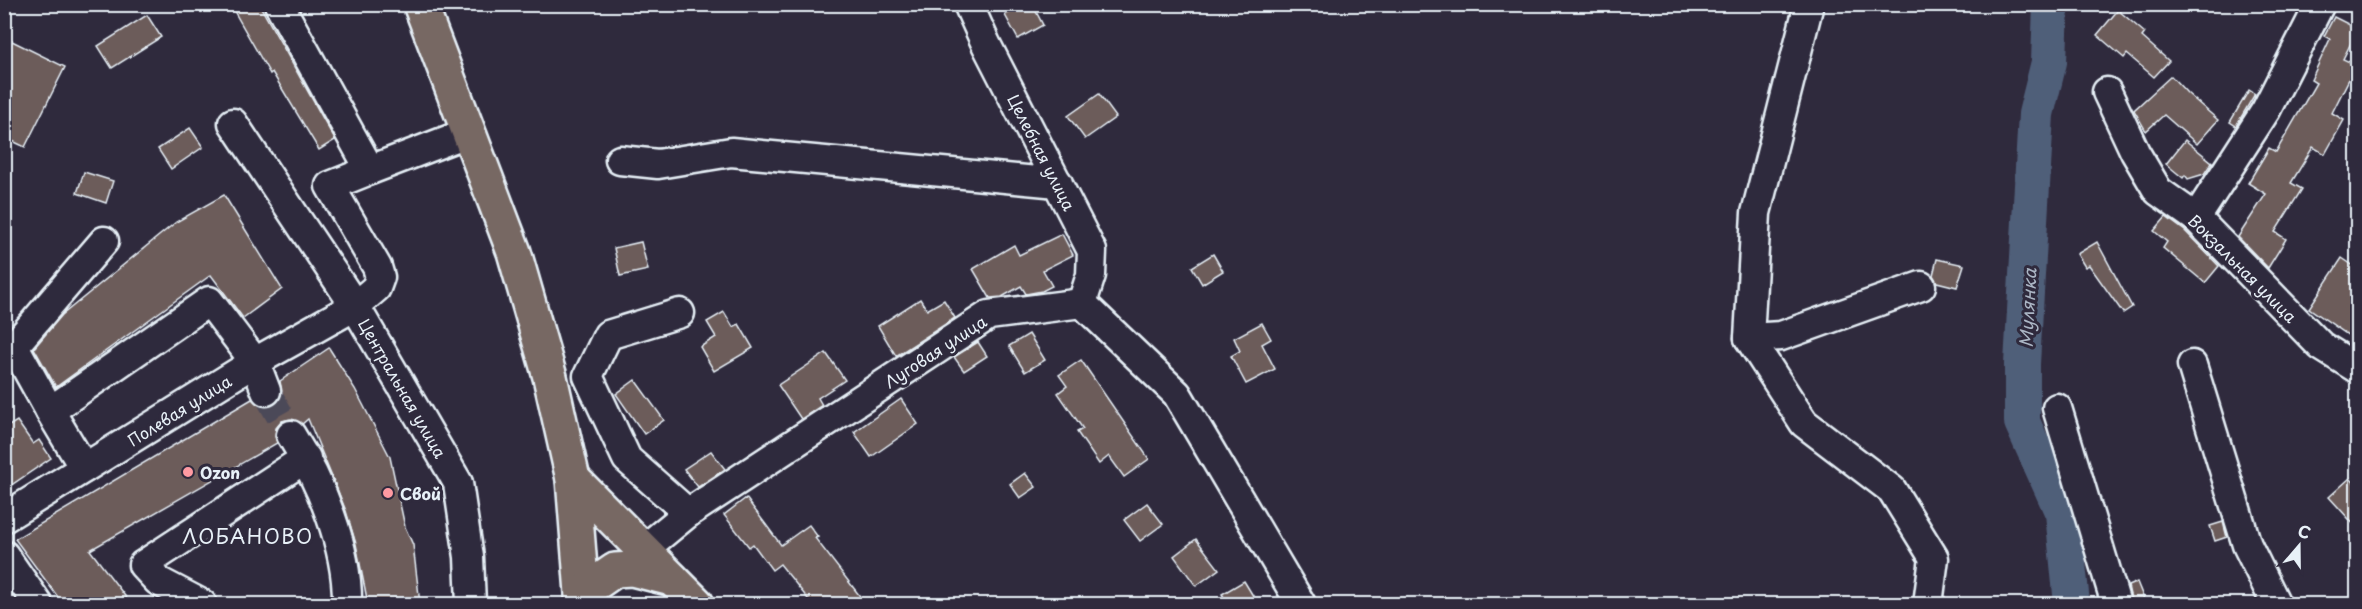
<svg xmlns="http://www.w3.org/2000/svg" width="2362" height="609" viewBox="0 0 2362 609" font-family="'Playpen Sans',sans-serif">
  <rect width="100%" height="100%" fill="#2f2a3d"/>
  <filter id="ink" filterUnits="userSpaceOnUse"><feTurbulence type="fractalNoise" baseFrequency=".0167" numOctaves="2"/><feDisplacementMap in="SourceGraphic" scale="12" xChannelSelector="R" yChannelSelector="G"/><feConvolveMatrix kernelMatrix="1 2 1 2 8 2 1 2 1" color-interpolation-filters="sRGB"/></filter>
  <g filter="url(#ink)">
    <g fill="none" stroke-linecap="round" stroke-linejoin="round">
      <polyline stroke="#505e79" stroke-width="36" points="2051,4 2049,62 2036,114 2022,364 2022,422 2063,513 2072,604"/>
    </g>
    <g fill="#6c5b5a" stroke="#e8f1f8" stroke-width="1.5">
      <polygon points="230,4 259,4 335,140 319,150 272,72 270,74"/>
      <polygon points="1024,4 1032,4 1043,25 1018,39 1005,15"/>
      <polygon points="2118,10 2145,33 2142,37 2169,61 2154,77 2127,54 2124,58 2097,35"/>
      <polygon points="147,15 161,37 112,68 98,46"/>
      <polygon points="2334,17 2358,29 2343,59 2356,65 2332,113 2344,120 2325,154 2313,147 2291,183 2302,189 2275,232 2286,239 2268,268 2238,237 2266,194 2248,183 2269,148 2276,152 2316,83 2311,80 2330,39 2324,36"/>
      <polygon points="12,41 65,67 25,147 4,137 4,56"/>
      <polygon points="2171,76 2187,93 2218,120 2197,144 2164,115 2146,131 2134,110"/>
      <polygon points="2249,90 2255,94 2236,126 2230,122"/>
      <polygon points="1099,94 1116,117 1085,139 1068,116"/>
      <polygon points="190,128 203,147 171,169 158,149"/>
      <polygon points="2185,140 2212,162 2204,174 2188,179 2185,175 2183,178 2166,164"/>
      <polygon points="84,172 113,181 106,203 77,193"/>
      <polygon points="224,195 282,289 243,318 211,275 56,387 34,348 62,315 176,222"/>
      <polygon points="2166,217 2185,231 2219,266 2205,283 2163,248 2167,242 2154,231"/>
      <polygon points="1062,234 1073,255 1043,270 1052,286 1042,291 1026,294 1021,286 1002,297 990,298 973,269 1014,245 1019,255"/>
      <polygon points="641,242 648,270 620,276 614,248"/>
      <polygon points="2097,242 2132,307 2123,313 2089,265 2085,267 2077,254"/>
      <polygon points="1213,254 1223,271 1202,284 1192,267"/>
      <polygon points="2342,258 2358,269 2358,342 2309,308"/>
      <polygon points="1937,259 1964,265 1957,287 1937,282 1933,275"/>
      <polygon points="920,299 927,310 944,300 955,318 896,356 878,326"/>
      <polygon points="724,312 733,327 739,324 753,348 714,371 700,347 716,337 707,322"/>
      <polygon points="1262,323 1271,339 1262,344 1275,369 1246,384 1231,356 1240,351 1234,338"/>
      <polygon points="1029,334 1045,360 1025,372 1009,346"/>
      <polygon points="978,342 987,356 964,371 954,357"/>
      <polygon points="329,348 355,389 390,457 405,527 413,545 420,604 368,604 356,544 346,511 308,419 302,424 291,419 282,421 276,428 275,436 277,443 90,550 131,604 63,604 15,539 252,399 263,407 272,406 279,401 282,394 280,381"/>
      <polygon points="826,353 845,380 818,398 822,405 801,419 778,385"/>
      <polygon points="1081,360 1149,459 1124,477 1109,456 1099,464 1077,432 1083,429 1058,393 1067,386 1059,375"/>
      <polygon points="635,380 664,420 644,434 616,394"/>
      <polygon points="901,399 918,424 871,457 854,432"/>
      <polygon points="17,421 33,444 39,440 51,458 4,490 4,429"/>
      <polygon points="711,451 725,469 698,487 684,469"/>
      <polygon points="1025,473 1036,487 1020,498 1010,484"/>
      <polygon points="2350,478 2358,487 2358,529 2329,497"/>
      <polygon points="746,498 781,545 809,525 818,537 815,538 866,604 812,604 780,564 772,570 753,544 749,547 724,515"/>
      <polygon points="1147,503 1163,524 1140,541 1124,520"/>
      <polygon points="2223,522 2227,537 2215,541 2210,526"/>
      <polygon points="1196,539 1219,569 1196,586 1174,556"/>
      <polygon points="1244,581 1258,604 1228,604 1222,594"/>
      <polygon points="2137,582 2146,604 2132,604 2128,586"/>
    </g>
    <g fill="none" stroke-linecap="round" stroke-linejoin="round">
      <polyline stroke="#4b4859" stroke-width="28" stroke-dasharray="28 14" stroke-linecap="butt" points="266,391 291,435"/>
      <g stroke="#e8f1f8" stroke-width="33">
        <g id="minor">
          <polyline points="968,4 986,44 1092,251 1091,275 1082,303"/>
          <polyline points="1809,4 1756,213 1749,338 1804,423 1892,490 1934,558 1928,604"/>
          <polyline points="2107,92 2135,152 2158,191 2196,218 2321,346 2358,369"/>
          <polyline points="233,123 355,306 458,483 469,557 471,604"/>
          <polyline points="620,160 658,164 731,152 1058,183"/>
          <polyline points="370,170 469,132"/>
          <polyline points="2196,218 2266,110 2320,4"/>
          <polyline points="680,313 608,335 588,376 627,459 688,513"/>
          <polyline points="1749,338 1781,336 1921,286"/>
          <polyline points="2192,365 2247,545 2276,604"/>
          <polyline points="2057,408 2116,604"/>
          <polyline points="50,411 14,346 104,241"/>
          <path d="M291 435C321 482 348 548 347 604"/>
          <polyline points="84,468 50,411 209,301 255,362 266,391"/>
          <polyline points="4,518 255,362 355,306 376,288 380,277 377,267 330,186 370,170 279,4"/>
          <polyline points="643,550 688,513 989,315 1082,303 1177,394 1301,604"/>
          <polyline points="4,555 38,604"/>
          <polyline points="202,604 158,581 143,565 306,458"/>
        </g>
      </g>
      <g stroke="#e8f1f8" stroke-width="38">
        <g id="major">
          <polyline points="420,4 514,252 550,377 573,479 582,593"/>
          <polyline points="573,479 697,604"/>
          <polyline points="582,604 582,593 615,570 632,569 672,579"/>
        </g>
      </g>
      <use href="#minor" stroke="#2f2a3d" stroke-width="28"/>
      <use href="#major" stroke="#776864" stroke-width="33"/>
    </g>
  </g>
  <g fill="#ff9aa2" stroke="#2f2a3d" stroke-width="2">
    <circle cx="188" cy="472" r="6"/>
    <circle cx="388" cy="493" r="6"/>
  </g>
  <g text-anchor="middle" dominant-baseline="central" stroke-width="6" stroke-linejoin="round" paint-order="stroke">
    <g font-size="16" fill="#e8f1f8" stroke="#2f2a3d">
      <text transform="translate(1042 152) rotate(63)">Целебная улица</text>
      <text transform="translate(2243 268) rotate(45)">Вокзальная улица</text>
      <text transform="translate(935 351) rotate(-33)">Луговая улица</text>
      <text transform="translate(403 388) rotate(60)">Центральная улица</text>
      <text transform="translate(179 410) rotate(-32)">Полевая улица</text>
    </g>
    <g font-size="16" font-weight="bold" fill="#e8f1f8" stroke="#2f2a3d" text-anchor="start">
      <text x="200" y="472">Ozon</text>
      <text x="400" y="493">Свой</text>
    </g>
    <g font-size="18" font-style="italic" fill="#abb6c5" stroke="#2f2a3d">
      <text transform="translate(2027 308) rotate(-87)">Мулянка</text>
    </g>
    <g font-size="20" letter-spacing="1.5" fill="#e8f1f8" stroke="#2f2a3d">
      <text x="248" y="536">ЛОБАНОВО</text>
    </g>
  </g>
  <rect width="2362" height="609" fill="none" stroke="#2f2a3d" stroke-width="24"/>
  <rect x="12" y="12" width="2338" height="585" fill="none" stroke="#e8f1f8" stroke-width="2" filter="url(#ink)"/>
  <g transform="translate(2299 546) rotate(20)" stroke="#2f2a3d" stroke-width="4.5" paint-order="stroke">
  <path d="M0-4.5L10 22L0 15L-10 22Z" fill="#e8f1f8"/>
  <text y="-9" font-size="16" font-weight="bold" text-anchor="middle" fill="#e8f1f8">С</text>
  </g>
</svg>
